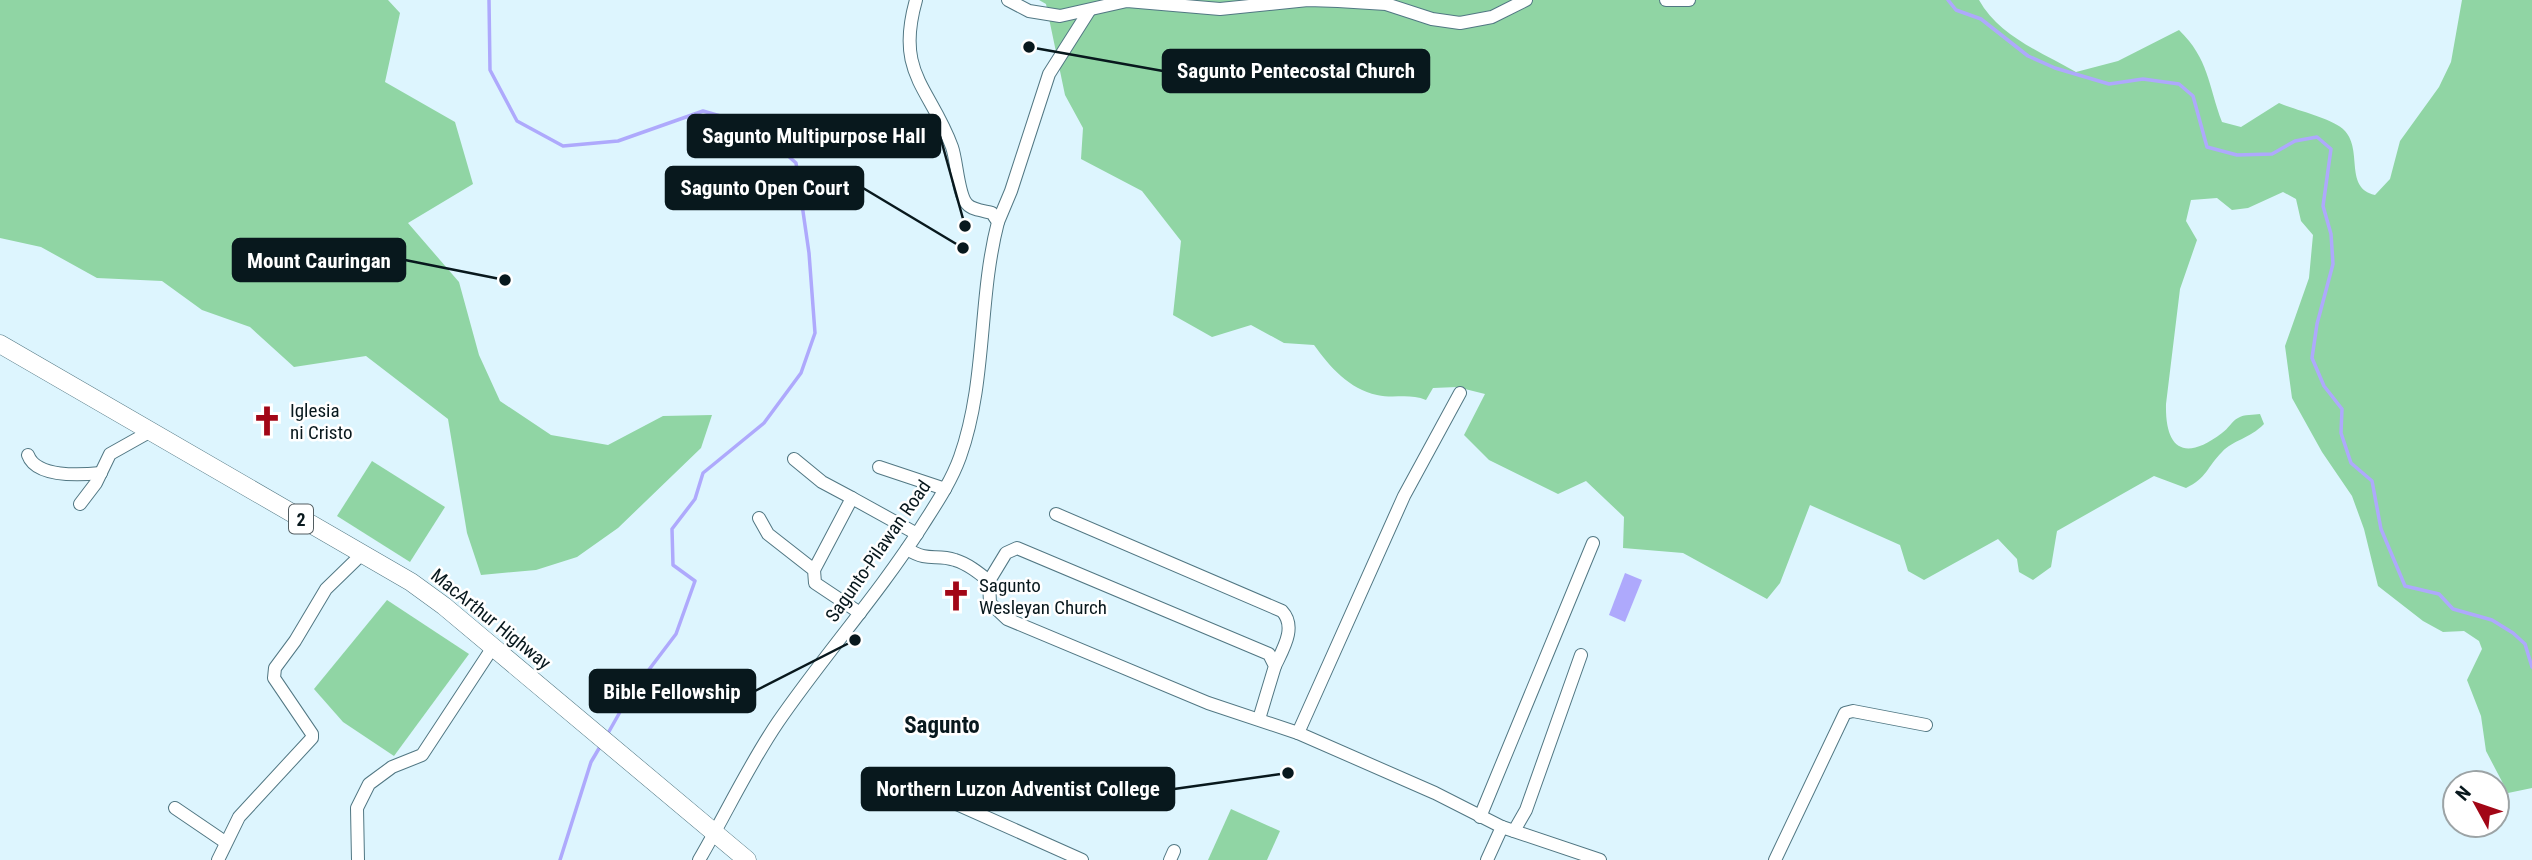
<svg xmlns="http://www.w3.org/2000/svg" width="2532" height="860" viewBox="0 0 2532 860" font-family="'Roboto Condensed',sans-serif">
  <rect width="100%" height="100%" fill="#ddf5fe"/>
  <g fill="#90d5a4">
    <polygon points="0,0 388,0 400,13 385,82 455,122 473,184 408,223 459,282 479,355 500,401 551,435 608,445 663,416 712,415 701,448 618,528 577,557 536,570 481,575 467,533 448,419 366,356 294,367 250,327 202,310 162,281 97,278 41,247 0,238"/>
    <path d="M1039 0H1979C1999 36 2041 52 2076 72L2118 61 2179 30C2209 59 2208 85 2222 122L2241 127 2279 103C2297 111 2333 118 2345 131 2363 151 2344 188 2375 195L2390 179 2400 141 2439 87 2451 62 2462 0H2532V788L2508 793 2486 751 2481 716 2467 680 2482 649 2479 641 2464 631 2443 632 2423 621 2378 586 2364 529 2352 496 2322 452 2292 398 2285 346 2309 278 2313 235 2301 221 2296 199 2283 192 2248 208 2232 210 2217 198 2191 200 2186 221 2197 240 2180 289 2166 404C2165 449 2184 462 2222 433 2228 429 2232 421 2238 418 2244 414 2254 415 2260 414L2264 424C2249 439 2233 440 2222 452 2207 467 2207 478 2186 488L2154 476 2057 531 2051 567 2033 580 2019 572 2017 559 1998 539 1924 580 1908 571 1900 545 1810 505 1780 583 1767 599 1683 553 1623 548 1624 517 1586 481 1558 494 1489 460 1464 435 1485 394 1457 387 1433 388 1426 400C1409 393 1394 399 1377 395 1349 389 1330 367 1314 345L1284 343 1251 325 1212 337 1173 315 1181 241 1142 191 1081 159 1083 128 1065 95 1046 4Z"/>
    <polygon points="372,461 445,507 410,562 337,516"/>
    <polygon points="387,600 469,654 394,756 343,722 314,689"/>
    <polygon points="1231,809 1280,831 1267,860 1208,860"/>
  </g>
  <polygon fill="#aea9fc" points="1625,573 1642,580 1625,622 1609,615"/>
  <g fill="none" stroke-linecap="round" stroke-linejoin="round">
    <g stroke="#aea9fc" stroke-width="3.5">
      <polyline points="489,0 490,70 517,121 563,146 618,141 703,111 755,126 796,163 809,253 815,333 801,373 764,423 703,473 695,499 672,529 673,565 695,581 676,634 629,696 607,735"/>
      <polyline points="1948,0 1956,10 1981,19 2028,56 2055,68 2109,84 2143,79 2179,84 2193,96 2207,147 2237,155 2272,154 2295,141 2317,137 2331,149 2323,206 2331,234 2333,264 2317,324 2312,358 2324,386 2342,409 2341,433 2351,463 2372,481 2381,529 2405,586 2439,594 2453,609 2492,620 2513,633 2525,644 2532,667"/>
      <polyline points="560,860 591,762 601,745"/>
    </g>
    <g stroke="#517783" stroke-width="14">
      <g id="minor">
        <polyline points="1008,0 1029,11 1060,16 1127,1 1220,9 1308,0 1338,1 1386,4 1432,19 1460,23 1492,17 1526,0"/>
        <polyline points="1666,0 1689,0"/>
        <polyline points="998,222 1011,191 1049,74 1089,11"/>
        <path d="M28 455C36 478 81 475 101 473"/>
        <polyline points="794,459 822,482 852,498 814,570"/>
        <polyline points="879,467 945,489"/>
        <polyline points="852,498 917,534"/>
        <polyline points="80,504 96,483 110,454 151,431"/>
        <path d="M1056 514 1282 611C1297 627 1283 649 1275 666"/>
        <polyline points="759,518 768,534 814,570 815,583 860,613"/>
        <path d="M907 549C930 563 935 553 955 560 968 564 979 573 989 581L990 603 1007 619 1208 703 1298 733 1435 793 1502 827 1600 860"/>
        <polyline points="989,581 1006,553 1017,548 1269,654 1275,666 1259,719"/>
        <polyline points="1298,733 1404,496 1460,393"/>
        <polyline points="923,789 1082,860"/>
        <polyline points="175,808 225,842"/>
        <polyline points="1480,817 1593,543"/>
        <polyline points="1514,831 1526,810 1581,655"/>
        <polyline points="218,860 239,817 312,738 312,734 274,678 275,668 295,641 326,589 361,555"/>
        <polyline points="358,860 357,808 369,784 392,767 422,755 493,647"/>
        <path d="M699 860C726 814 748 766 778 722 824 655 878 595 922 526 936 504 951 482 960 457 987 381 978 299 998 222L992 213C985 211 972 210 967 204 958 195 957 161 952 147 930 87 895 74 916 0"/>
        <polyline points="1170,860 1174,851"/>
        <polyline points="1487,860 1502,827"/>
        <polyline points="1775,860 1845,713 1853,711 1926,725"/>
      </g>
    </g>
    <g stroke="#517783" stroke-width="19">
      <polyline id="highway" points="0,344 411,582 444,606 747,860"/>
    </g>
    <use href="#minor" stroke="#fff" stroke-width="12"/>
    <use href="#highway" stroke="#fff" stroke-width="18"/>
  </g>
  <defs>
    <g id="church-bare" transform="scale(2.415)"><path d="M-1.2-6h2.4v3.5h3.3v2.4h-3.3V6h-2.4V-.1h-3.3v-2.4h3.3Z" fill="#a20616" stroke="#fff" stroke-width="2.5" paint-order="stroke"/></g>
  </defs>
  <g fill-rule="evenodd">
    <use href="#church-bare" x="267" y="421"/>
    <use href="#church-bare" x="956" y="596"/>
  </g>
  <g text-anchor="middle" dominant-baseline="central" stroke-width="5" stroke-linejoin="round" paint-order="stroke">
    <rect fill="#fff" stroke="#525d61" stroke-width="2" x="289" y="504.5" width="24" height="29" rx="5"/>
    <g font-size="18" font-weight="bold" fill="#08181d">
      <text x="301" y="519">2</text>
    </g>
    <g font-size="19" fill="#08181d" stroke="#fff" text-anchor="start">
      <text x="290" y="410">Iglesia<tspan x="290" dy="22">ni Cristo</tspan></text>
      <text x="979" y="585">Sagunto<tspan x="979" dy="22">Wesleyan Church</tspan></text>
    </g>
    <g font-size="19" fill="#08181d" stroke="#fff">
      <text transform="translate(878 551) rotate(-55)">Sagunto-Pilawan Road</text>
      <text transform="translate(491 619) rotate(39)">MacArthur Highway</text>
    </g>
    <g font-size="23" font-weight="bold" fill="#08181d" stroke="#fff">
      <text x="942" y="725">Sagunto</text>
    </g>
  </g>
  <path fill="none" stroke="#08181d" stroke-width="2.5" d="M1029 47L1163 71M965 226L940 136M963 248L863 188M505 280L405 260M855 640L755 691M1288 773L1174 789"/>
  <g fill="#08181d" stroke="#fff" stroke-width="2.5">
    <circle cx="1029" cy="47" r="7"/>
    <circle cx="965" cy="226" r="7"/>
    <circle cx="963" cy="248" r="7"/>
    <circle cx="505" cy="280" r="7"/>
    <circle cx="855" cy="640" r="7"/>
    <circle cx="1288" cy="773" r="7"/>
  </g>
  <g fill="#08181d" stroke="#08181d" stroke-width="2.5">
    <rect x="1163" y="50" width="266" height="42" rx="7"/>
    <rect x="688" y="115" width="252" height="42" rx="7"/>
    <rect x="666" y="167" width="197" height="42" rx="7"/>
    <rect x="233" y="239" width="172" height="42" rx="7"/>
    <rect x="590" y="670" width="165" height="42" rx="7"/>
    <rect x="862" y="768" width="312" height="42" rx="7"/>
  </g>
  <g font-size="21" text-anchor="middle" font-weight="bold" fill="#fff">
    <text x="1296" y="78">Sagunto Pentecostal Church</text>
    <text x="814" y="143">Sagunto Multipurpose Hall</text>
    <text x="765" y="195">Sagunto Open Court</text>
    <text x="319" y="268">Mount Cauringan</text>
    <text x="672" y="699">Bible Fellowship</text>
    <text x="1018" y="796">Northern Luzon Adventist College</text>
  </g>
  <g transform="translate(2476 804) rotate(310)"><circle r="33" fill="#ffffff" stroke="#9ca3a5" stroke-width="2"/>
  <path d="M0-5L12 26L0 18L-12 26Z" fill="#a20616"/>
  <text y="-10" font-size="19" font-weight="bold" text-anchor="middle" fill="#08181d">N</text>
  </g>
</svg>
